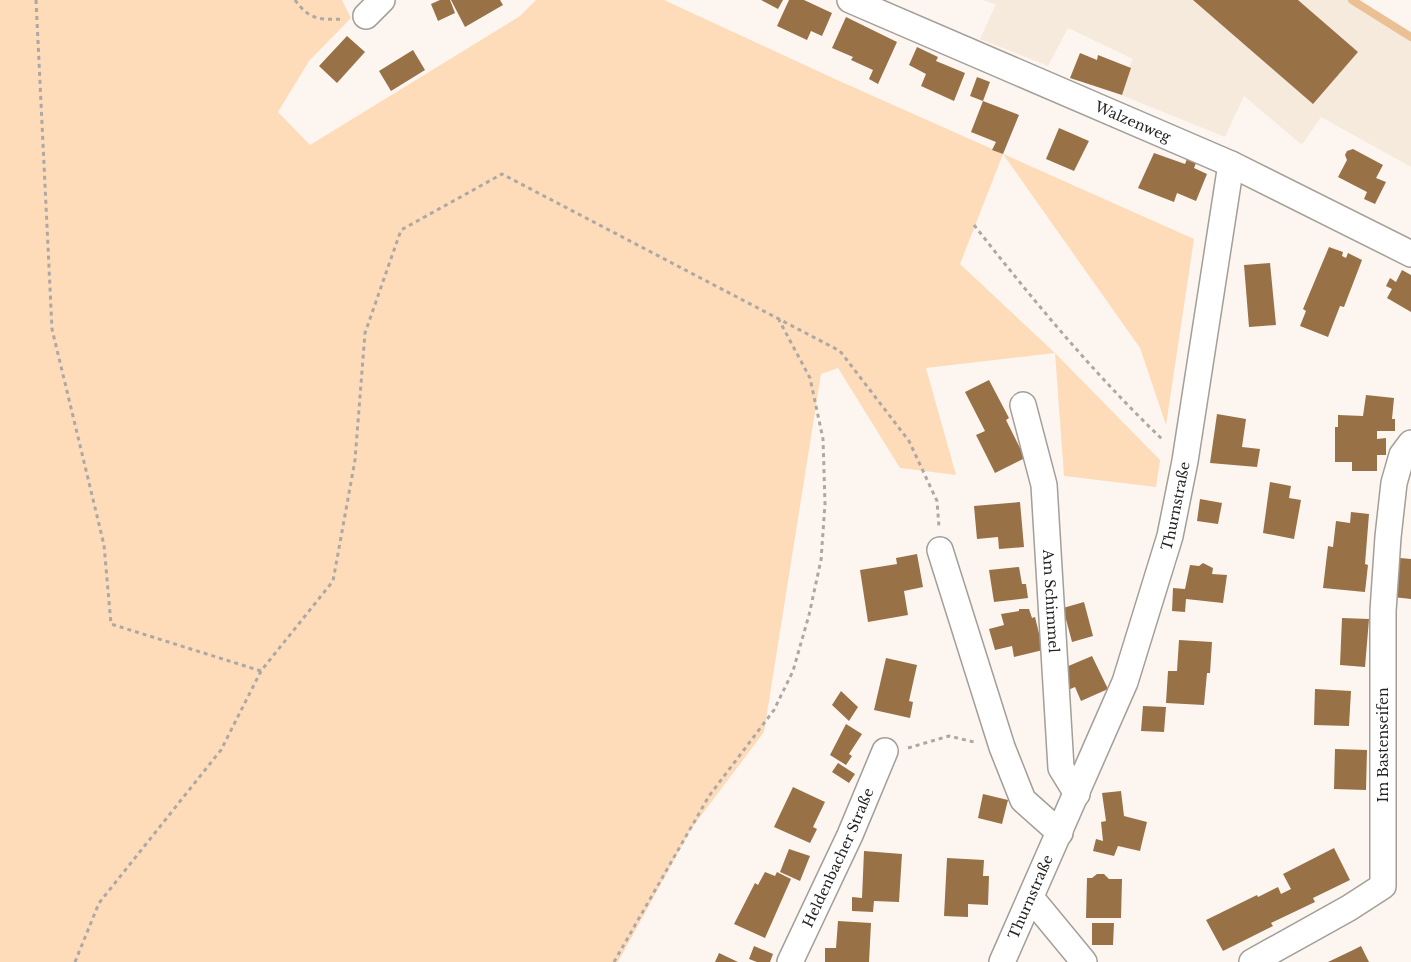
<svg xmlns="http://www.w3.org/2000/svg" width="1411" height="962" viewBox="0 0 1411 962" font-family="'Libre Baskerville',serif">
  <rect width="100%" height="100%" fill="#fdf6f0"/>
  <polygon fill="#f6eadd" points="982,0 1352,0 1411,37 1411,167 1321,117 1302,145 1244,96 1225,137 1116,93 1133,59 1068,28 1048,66 980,39 996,4"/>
  <polygon fill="#fedcba" points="0,0 342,0 351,18 309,61 278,112 310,145 520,16 536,0 664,0 835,79 1194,239 1166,425 1140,348 1003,154 960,264 1055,353 1160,460 1156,487 1064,476 1055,353 926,368 956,475 900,468 838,368 821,374 764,732 691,829 618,962 0,962"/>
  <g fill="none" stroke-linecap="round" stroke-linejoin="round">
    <polyline stroke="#ebc094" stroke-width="8" points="1352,0 1411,37"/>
  </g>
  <g fill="#987147">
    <polygon points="440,0 450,0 455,13 438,21 431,4"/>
    <polygon points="451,0 500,0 503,5 465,27"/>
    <polygon points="761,0 783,0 778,9"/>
    <polygon points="789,0 804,0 832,13 822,36 811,31 807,40 777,26"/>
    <polygon points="1193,0 1298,0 1358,52 1313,104"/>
    <polygon points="846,17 897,42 878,84 869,79 873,70 851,60 853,57 832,48"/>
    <polygon points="347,36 365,52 337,83 319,66"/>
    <polygon points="917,47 938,57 936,61 965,73 954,101 921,86 926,74 909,65"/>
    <polygon points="413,50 425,70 391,91 379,71"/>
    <polygon points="1080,53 1097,60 1098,55 1131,68 1122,95 1070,78"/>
    <polygon points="977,77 990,82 983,101 970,96"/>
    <polygon points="983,101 1019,115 1003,154 992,150 996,142 971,132"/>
    <polygon points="1059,128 1089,141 1074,171 1046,159"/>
    <polygon points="1353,149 1383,165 1376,178 1386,182 1375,204 1364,199 1367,192 1338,177 1347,160 1345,155 1347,151"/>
    <polygon points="1154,153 1185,164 1187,159 1196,163 1194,168 1207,174 1196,201 1177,193 1174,202 1138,188"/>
    <polygon points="1329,247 1343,252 1342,256 1346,258 1348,253 1362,260 1344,307 1340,306 1328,337 1300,326 1306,311 1303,309"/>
    <polygon points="1270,263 1276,325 1249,327 1244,265"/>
    <polygon points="1402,270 1411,275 1411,312 1387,298 1392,289 1386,286 1390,278 1396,282"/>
    <polygon points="989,380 1009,418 1006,420 1025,458 995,473 976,435 985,431 965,392"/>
    <polygon points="1366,395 1394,398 1392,419 1395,419 1395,431 1377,431 1377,439 1386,438 1386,455 1377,455 1377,471 1352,471 1352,462 1335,462 1335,427 1338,427 1338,415 1363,416"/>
    <polygon points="1217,414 1246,419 1242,447 1260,449 1257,467 1210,463"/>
    <polygon points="1270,482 1291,486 1289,498 1301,500 1294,539 1263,533"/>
    <polygon points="1200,499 1222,503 1218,524 1197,521"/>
    <polygon points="1020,502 1024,547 999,549 998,537 977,539 974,506"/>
    <polygon points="1351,512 1369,514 1365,564 1368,565 1365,592 1323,588 1328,546 1333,547 1336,521 1350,523"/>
    <polygon points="917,554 923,587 904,591 908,615 868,622 860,570 897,564 896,558"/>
    <polygon points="1400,558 1411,559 1411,599 1393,597"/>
    <polygon points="1203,563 1213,568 1212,574 1227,575 1223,603 1186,599 1185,612 1172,611 1173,588 1185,589 1190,565 1199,566"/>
    <polygon points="1019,567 1022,584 1026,584 1028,598 994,602 989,570"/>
    <polygon points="1084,602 1093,636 1072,642 1063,608"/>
    <polygon points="1019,609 1029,609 1032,618 1035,617 1043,650 1014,657 1012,646 995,650 989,629 1004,625 1001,614 1019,611"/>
    <polygon points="1342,618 1369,619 1365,667 1340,665"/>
    <polygon points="1179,640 1212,642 1210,673 1207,673 1204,705 1166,703 1168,671 1177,671"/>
    <polygon points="1092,656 1108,689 1081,701 1075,687 1068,690 1059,670"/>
    <polygon points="886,658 917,665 909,701 913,702 910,718 874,710"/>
    <polygon points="1315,689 1351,691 1349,726 1314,725"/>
    <polygon points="841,691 858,707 849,721 832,705"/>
    <polygon points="1143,706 1166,707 1164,732 1141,731"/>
    <polygon points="846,724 862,734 849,754 852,756 846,765 830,755"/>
    <polygon points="1335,749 1367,750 1366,790 1334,789"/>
    <polygon points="838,763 855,774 849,783 832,772"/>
    <polygon points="793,787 825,802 813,827 817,829 810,843 774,827"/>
    <polygon points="1121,791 1124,816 1147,822 1140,851 1118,846 1114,856 1093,851 1096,839 1103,841 1101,822 1106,821 1102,793"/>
    <polygon points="983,794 1008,800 1002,824 978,818"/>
    <polygon points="1334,848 1350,880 1313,898 1315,902 1271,923 1273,926 1223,951 1206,920 1257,895 1258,897 1278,887 1281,894 1291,889 1283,874"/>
    <polygon points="789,849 810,856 800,881 780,872"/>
    <polygon points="864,851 902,854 899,902 874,901 873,912 852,911 852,897 862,898"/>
    <polygon points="947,858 984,860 983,876 989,876 988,905 968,904 968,917 944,916"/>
    <polygon points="765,872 775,876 777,872 791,879 765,938 734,924 755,883 758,885"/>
    <polygon points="1097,874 1104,874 1109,879 1122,879 1121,918 1086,918 1087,878 1092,878"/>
    <polygon points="838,921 871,923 869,962 825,962 825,948 836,948"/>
    <polygon points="1092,923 1114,923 1113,945 1092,945"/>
    <polygon points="754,946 773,954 770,962 757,962 749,959"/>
    <polygon points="1361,946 1369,962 1328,962 1351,951"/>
    <polygon points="719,953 738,962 715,962"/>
  </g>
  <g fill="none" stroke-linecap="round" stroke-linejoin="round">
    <g stroke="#a39e98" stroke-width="28">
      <g id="minor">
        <path id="s1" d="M850 0 1231 164 1411 254"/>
        <polyline points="366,16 382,0"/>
        <path id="s2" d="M1023 405 1044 485 1061 768 1077 794"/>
        <polyline points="940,550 1002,747 1023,800 1060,833"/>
        <polyline points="1032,899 1084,962"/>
        <path id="s3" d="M790 962 850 835 885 751"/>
        <path id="s4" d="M1002 962 1125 682 1170 536 1185 461 1231 164"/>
        <polyline points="1252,962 1349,908 1383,886 1383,611 1388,537 1394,483 1402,455 1411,443"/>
      </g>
    </g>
    <g stroke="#aea8a4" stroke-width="3" stroke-dasharray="4 4" stroke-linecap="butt">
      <polyline points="36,0 52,329 104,545 111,624 261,671 333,581 355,460 365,333 401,230 502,174 840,351 909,441 937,501 939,527"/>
      <path d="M295 0C309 20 321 20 343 19"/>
      <path d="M974 225C1033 300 1094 374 1163 440"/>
      <polyline points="908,748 949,736 974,742"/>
      <polyline points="75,962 99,903 221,750 261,671"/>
      <polyline points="614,962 709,796 774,710 793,671 809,615 821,560 825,504 823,439 810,378 779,320"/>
    </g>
    <use href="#minor" stroke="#fff" stroke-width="25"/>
  </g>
  <g text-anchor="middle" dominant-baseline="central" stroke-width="4.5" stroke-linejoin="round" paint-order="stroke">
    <g font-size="14" fill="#252321" stroke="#fff">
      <text stroke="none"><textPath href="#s1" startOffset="308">Walzenweg</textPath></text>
      <text stroke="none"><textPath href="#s4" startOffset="489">Thurnstraße</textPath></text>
      <text stroke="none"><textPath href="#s2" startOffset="199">Am Schimmel</textPath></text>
      <text transform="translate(1383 745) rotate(-90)">Im Bastenseifen</text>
      <text stroke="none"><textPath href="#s3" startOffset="115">Heldenbacher Straße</textPath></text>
      <text stroke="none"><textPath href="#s4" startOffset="71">Thurnstraße</textPath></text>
    </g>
  </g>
</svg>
